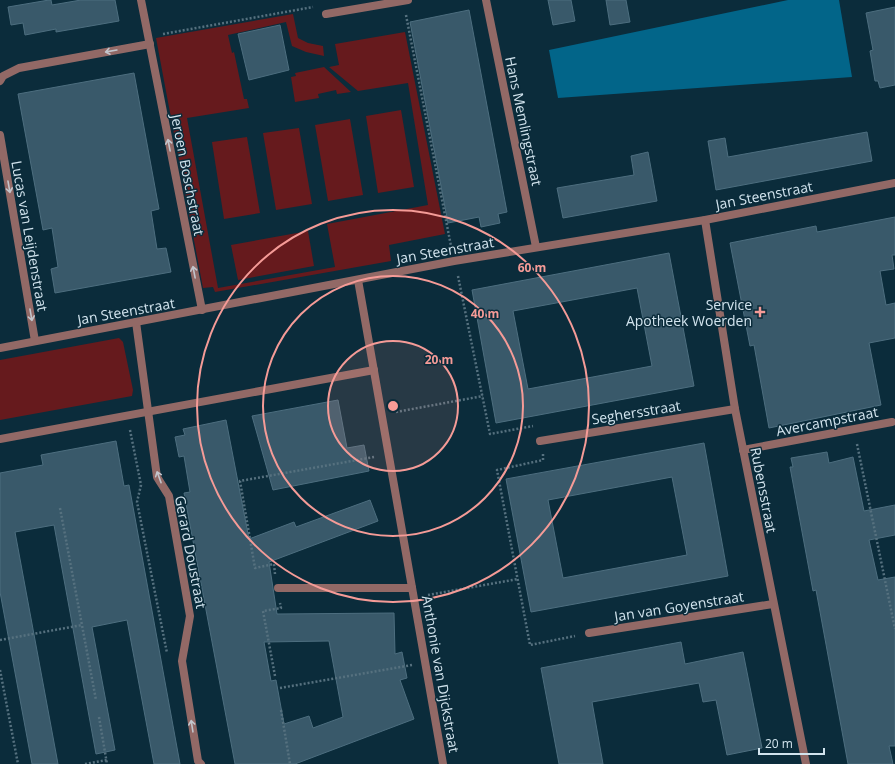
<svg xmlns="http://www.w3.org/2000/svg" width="895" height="764" viewBox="0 0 895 764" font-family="'Open Sans',sans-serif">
  <rect width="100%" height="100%" fill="#0b2c3b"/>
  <g fill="#661a1d">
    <polygon points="293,14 298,38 308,43 323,46 324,56 306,52 292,46 286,22 228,35 232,53 234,52 244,99 247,99 249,108 187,118 218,288 335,267 327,224 428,205 408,83 358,91 329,67 339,65 335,44 405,32 445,234 389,245 391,261 215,292 213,287 203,288 156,38"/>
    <polygon points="324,67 351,92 337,94 336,90 318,94 319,98 295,102 291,77 296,76 295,73"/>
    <polygon points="401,110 414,187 378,193 366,116"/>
    <polygon points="350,119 363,195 328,201 315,125"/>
    <polygon points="299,128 312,204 276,210 263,133"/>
    <polygon points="247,137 260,213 224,219 212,142"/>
    <polygon points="308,231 314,266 238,280 231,245"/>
    <polygon points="119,338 123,342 133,390 132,396 0,420 0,360"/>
  </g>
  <polygon fill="#026589" points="788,0 839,0 852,77 558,98 549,50"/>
  <g fill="#39596a" stroke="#4d6e7f" fill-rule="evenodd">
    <polygon points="49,0 51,0 52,5 81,0 115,0 119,21 56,32 56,29 25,35 23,23 11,25 8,7"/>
    <polygon points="548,0 571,0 575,21 553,25"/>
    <polygon points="606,0 626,0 630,22 610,25"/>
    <polygon points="895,7 895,85 880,88 878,81 875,81 870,51 873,50 866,13"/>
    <polygon points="469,10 507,212 498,214 500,223 481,227 479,217 448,223 410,22"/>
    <polygon points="280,25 289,70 249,80 238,34"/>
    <polygon points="134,73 159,209 151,211 157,249 166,248 171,272 55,293 51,269 58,267 52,228 43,230 18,94"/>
    <polygon points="867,132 872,161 716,190 708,141 725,138 728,157"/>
    <polygon points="648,152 657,201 563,218 557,188 634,175 631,156"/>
    <polygon points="895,217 895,255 892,255 894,269 880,271 886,305 895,303 895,338 869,343 881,405 769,428 754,345 750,346 730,243 816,226 817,232"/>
    <path d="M669 253 694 386 496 423 472 290ZM637 288 652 366 528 389 513 311Z"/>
    <polygon points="338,400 347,448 364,445 369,471 273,490 252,416"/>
    <path d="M226 420 249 539 294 522 296 527 370 500 378 521 269 562 277 614 394 613 395 654 402 652 407 678 400 680 414 719 295 764H235L184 493 190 492 184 456 179 457 175 437 185 435 183 429ZM329 641 343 717 313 728 309 716 284 724 276 680 271 681 264 642Z"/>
    <polygon points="116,441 124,486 129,485 180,764 154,764 127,620 92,627 115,750 96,754 54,525 15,532 58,764 32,764 0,592 0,473 43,465 41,455"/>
    <path d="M704 443 728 576 531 612 506 479ZM672 477 687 555 563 578 548 500Z"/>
    <polygon points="827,452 829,463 853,457 864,511 895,505 895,535 869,540 878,580 895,577 895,746 889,746 893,764 848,764 816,590 813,591 790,467 793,467 791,458"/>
    <polygon points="681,642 685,664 743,652 762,748 727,755 716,700 703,702 699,683 592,702 603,764 559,764 541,668"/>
  </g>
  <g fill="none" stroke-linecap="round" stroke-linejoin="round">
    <g stroke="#56717f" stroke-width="2.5" stroke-dasharray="2 2" stroke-linecap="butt">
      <polyline points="406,15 451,246"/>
      <polyline points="163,34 313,7"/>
      <polyline points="458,276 490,434 533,426"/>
      <polyline points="396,412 483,396"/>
      <polyline points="130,430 141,485 137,502 167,653"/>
      <polyline points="857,444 895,629"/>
      <polyline points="543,454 543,460 497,470 530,645 575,636"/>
      <polyline points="60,508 96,700"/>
      <polyline points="275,574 274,564 255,568 240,481 374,457"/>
      <polyline points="428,595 518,579"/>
      <polyline points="0,640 82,625"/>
      <polyline points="0,670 18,764"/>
      <polyline points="275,676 263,611 281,608 280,603"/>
      <polyline points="280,688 412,665"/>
      <polyline points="281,710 290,764"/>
      <polyline points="99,717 107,764"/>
      <polyline points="85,764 107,760"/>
    </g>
    <g stroke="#926966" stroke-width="8">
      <polyline points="141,0 202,310"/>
      <polyline points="486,0 536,247"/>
      <polyline points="326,14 408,0"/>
      <polyline points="0,81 3,76 19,68 150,44"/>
      <polyline points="0,135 35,341"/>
      <polyline points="705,220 735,409 806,764"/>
      <polyline points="358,280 443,764"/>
      <polyline points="136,322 157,477 169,496 190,616 182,661 198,761 201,764"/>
      <polyline points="0,348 454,261 705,220 895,183"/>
      <polyline points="0,439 374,370"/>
      <polyline points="540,441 735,409"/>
      <polyline points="743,450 892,422"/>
      <polyline points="278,588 412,588"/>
      <polyline points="589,633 773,604"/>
    </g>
  </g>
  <defs><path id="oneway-shaft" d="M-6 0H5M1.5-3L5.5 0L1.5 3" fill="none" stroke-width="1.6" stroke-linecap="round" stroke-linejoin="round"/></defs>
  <g stroke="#c2c5cc">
    <use href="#oneway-shaft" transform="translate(111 51) rotate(170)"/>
    <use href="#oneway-shaft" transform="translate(169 145) rotate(-101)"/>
    <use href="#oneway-shaft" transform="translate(9 187) rotate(80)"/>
    <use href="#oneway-shaft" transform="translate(194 272) rotate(-101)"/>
    <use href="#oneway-shaft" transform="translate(31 315) rotate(80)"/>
    <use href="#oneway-shaft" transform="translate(159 477) rotate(-110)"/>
    <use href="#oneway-shaft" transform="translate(192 726) rotate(-99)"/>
  </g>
  <circle cx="393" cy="406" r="65" fill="#f59b97" fill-opacity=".12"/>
  <g fill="none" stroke="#f59b97" stroke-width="2">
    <circle cx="393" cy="406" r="65"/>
    <circle cx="393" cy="406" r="130"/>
    <circle cx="393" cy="406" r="196"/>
  </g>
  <path fill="#f59b97" stroke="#0b2c3b" stroke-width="1.5" d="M758 306h4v4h4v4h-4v4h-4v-4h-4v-4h4z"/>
  <g text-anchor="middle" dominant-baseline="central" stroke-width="3" stroke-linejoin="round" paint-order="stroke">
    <g font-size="14" fill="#d2e4ee" stroke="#0b2c3b">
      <text transform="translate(524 121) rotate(78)">Hans Memlingstraat</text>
      <text transform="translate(188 175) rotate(79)">Jeroen Boschstraat</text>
      <text transform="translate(764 195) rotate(-11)">Jan Steenstraat</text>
      <text transform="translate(30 236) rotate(80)">Lucas van Leijdenstraat</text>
      <text transform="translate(445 250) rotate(-10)">Jan Steenstraat</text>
      <text transform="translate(126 311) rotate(-10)">Jan Steenstraat</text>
      <text transform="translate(636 412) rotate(-9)">Seghersstraat</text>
      <text transform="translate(827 421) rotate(-11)">Avercampstraat</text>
      <text transform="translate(764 490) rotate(79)">Rubensstraat</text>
      <text transform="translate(191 552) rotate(79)">Gerard Doustraat</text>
      <text transform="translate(679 606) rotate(-9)">Jan van Goyenstraat</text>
      <text transform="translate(441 674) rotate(80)">Anthonie van Dijckstraat</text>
    </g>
    <g font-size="14" fill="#d2e4ee" stroke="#0b2c3b" text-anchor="end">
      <text x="752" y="304">Service<tspan x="752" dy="16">Apotheek Woerden</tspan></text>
    </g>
  </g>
  <circle cx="393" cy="406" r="6" fill="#f59b97" stroke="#0b2c3b" stroke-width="2"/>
  <g font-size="12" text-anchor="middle" font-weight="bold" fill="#f59b97" stroke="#0b2c3b" stroke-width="3" stroke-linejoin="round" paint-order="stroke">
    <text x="532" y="272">60 m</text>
    <text x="485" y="318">40 m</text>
    <text x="439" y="364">20 m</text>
  </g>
  <path d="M759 748v6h65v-6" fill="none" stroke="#d2e4ee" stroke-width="2"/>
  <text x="765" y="748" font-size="12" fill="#d2e4ee" stroke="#0b2c3b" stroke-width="3" paint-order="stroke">20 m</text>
</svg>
